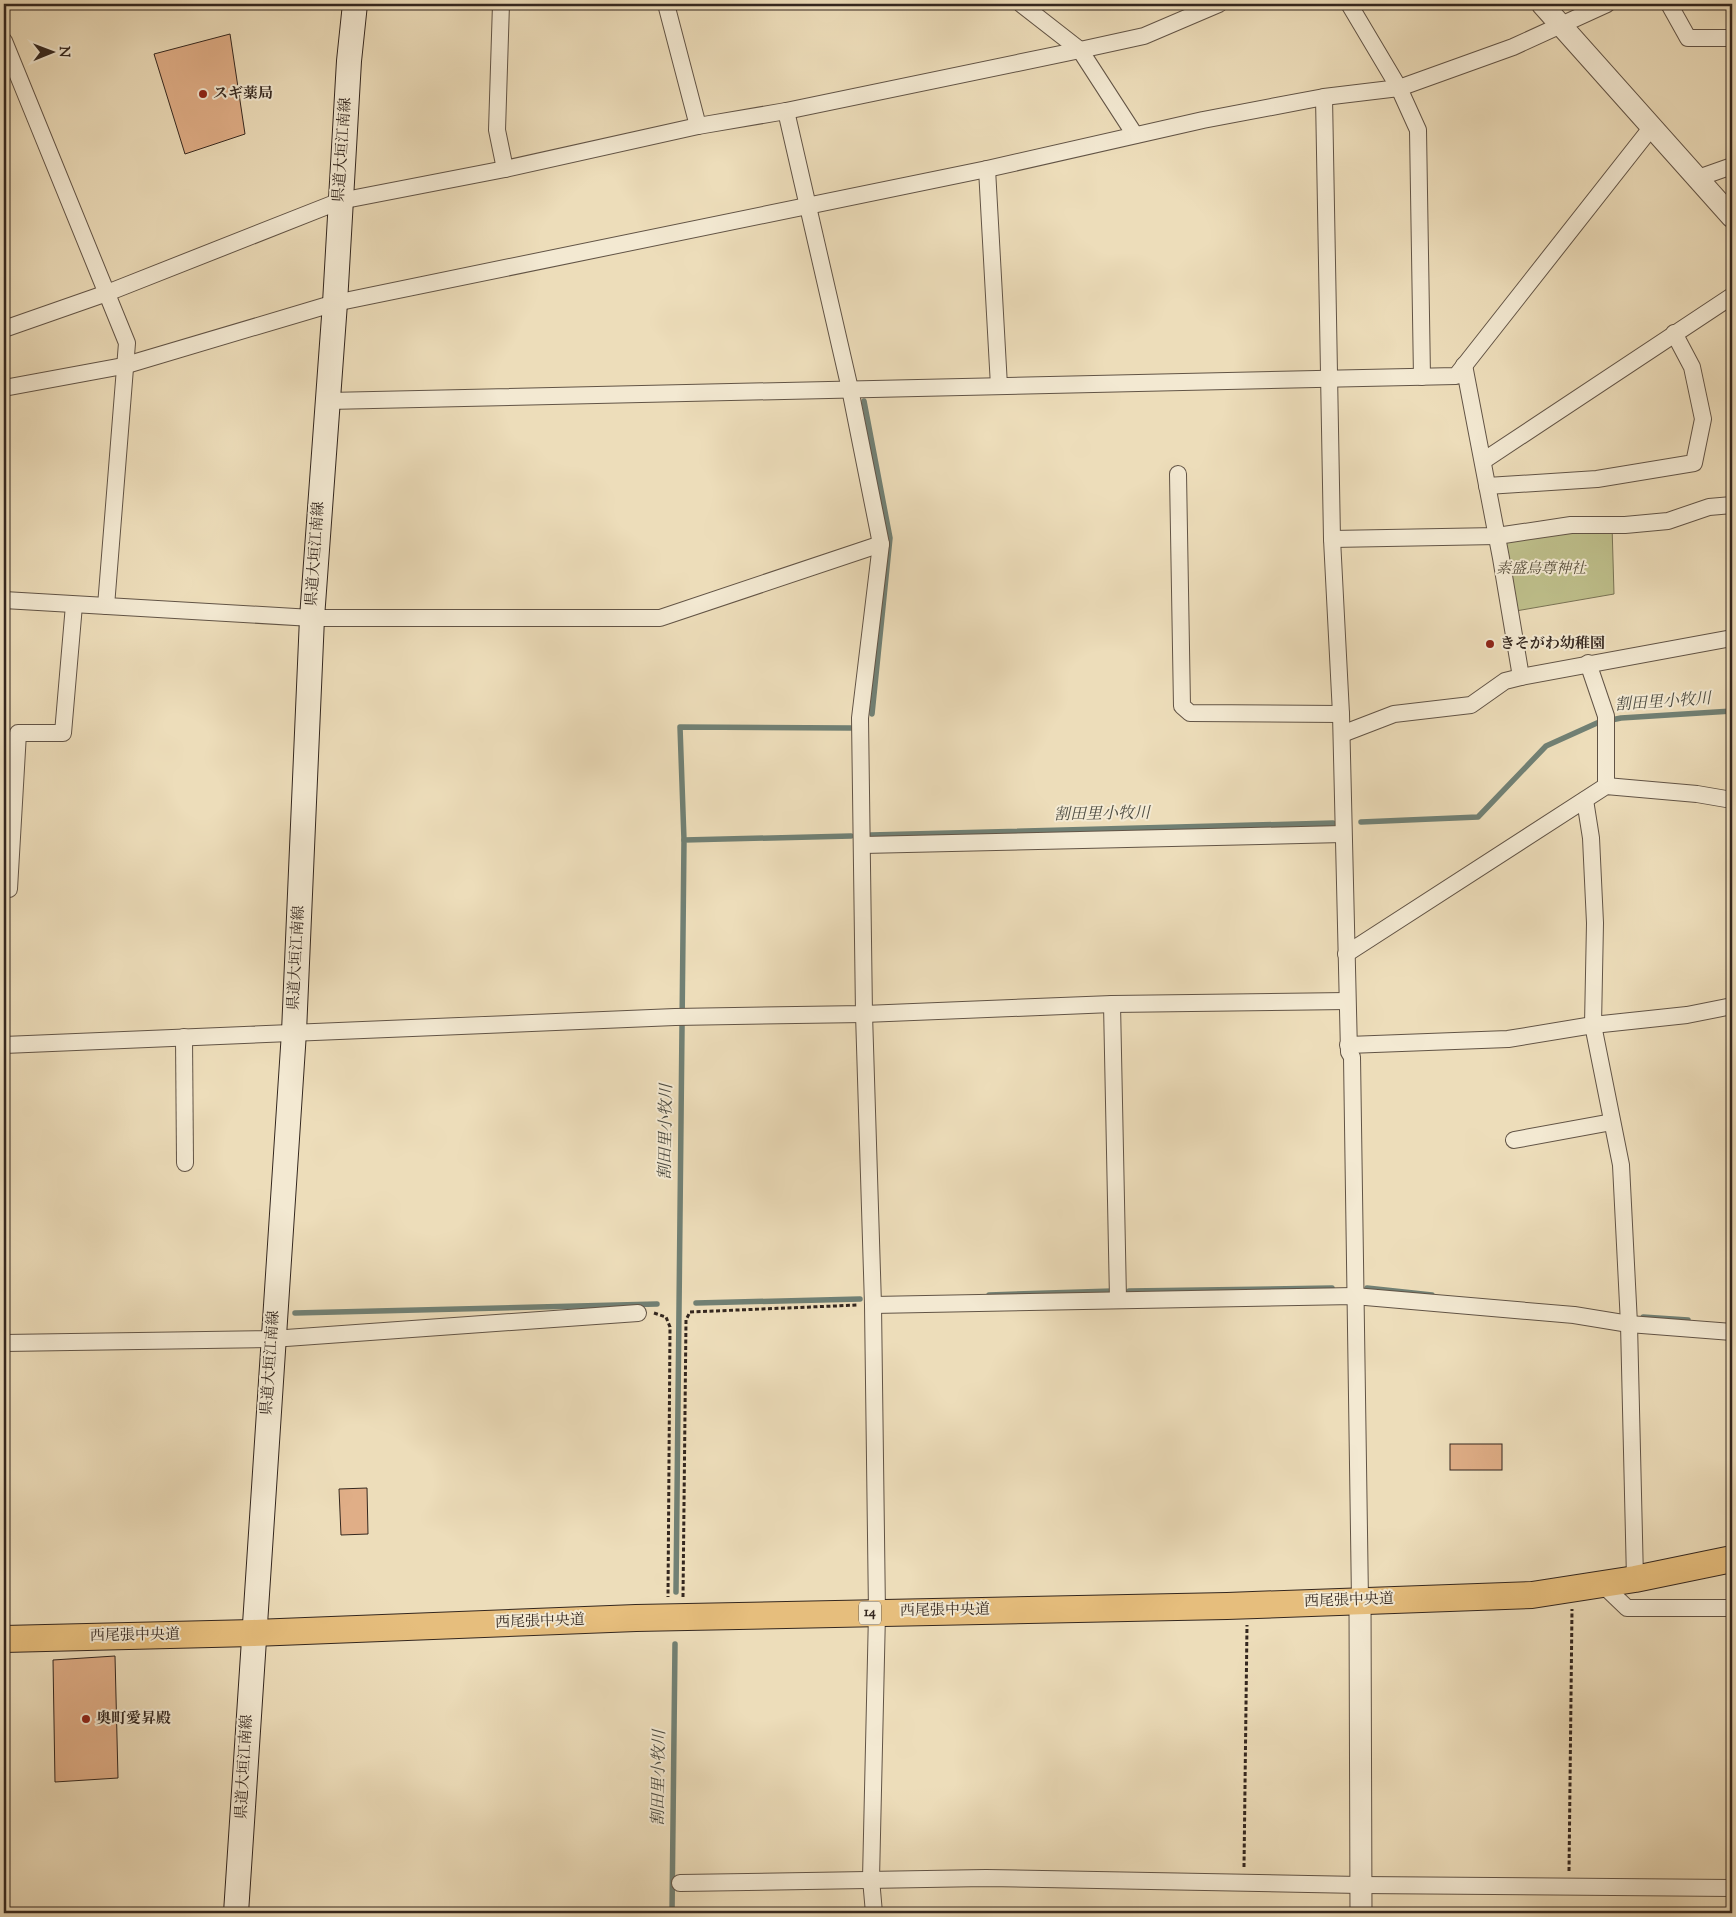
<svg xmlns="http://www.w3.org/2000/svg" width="1736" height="1917" viewBox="0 0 1736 1917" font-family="'Sorts Mill Goudy','Noto Serif JP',serif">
  <rect width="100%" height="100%" fill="#edddba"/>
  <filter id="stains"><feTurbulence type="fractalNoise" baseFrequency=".004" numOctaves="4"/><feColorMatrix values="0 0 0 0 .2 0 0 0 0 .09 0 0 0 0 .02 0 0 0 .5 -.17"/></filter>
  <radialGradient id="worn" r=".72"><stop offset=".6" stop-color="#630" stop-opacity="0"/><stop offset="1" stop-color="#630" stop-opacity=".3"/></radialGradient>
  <polygon fill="#bebf8b" stroke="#797355" points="1612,525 1614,594 1510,612 1497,536"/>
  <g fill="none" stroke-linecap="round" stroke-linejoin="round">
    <g stroke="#718074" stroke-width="5.5">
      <polyline points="864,401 890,538 872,714"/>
      <polyline points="1361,822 1478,817 1546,746 1597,723 1621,718 1732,711"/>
      <polyline points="871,835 1333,823"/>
      <polyline points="684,840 680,727 851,728"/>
      <polyline points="1367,1288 1432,1295"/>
      <polyline points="1129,1291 1332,1288"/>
      <polyline points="989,1295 1112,1291"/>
      <polyline points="696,1303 860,1299"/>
      <polyline points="295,1313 657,1304"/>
      <polyline points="1643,1317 1688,1320"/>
      <polyline points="676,1592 684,840 851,836"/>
      <polyline points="672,1913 675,1644"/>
    </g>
  </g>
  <g fill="#e0ae87" stroke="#34271f">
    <polygon points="230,34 245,134 185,154 154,54"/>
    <rect x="1450" y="1444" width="52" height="26"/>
    <polygon points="367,1488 368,1534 341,1535 339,1489"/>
    <polygon points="115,1656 118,1778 55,1782 53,1660"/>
  </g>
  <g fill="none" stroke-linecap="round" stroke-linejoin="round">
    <g stroke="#625446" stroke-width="18">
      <g id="minor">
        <polyline points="501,4 497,130 505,169"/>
        <polyline points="666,4 698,126"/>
        <polyline points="1021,4 1080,50 1135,135"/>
        <polyline points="1349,4 1399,88 1418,130 1422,377"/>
        <polyline points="1669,4 1688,38 1732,38"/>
        <polyline points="4,41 127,343 106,606"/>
        <polyline points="1324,97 1332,539 1341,714 1349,1052 1352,1057 1360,1600"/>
        <polyline points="786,111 850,389 881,544 860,718 864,1014 873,1305 877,1613 871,1879 874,1913"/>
        <polyline points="987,169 999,386"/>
        <polyline points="1698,178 1732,166"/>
        <polyline points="4,329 107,293 340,201 505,169 698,126 786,111 1080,50 1144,36 1219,4"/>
        <polyline points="1464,365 1501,558 1521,677"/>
        <polyline points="4,388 123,366 335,303 987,169 1203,120 1324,97 1399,88 1513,47 1607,4"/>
        <polyline points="328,401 1456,376 1651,128"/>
        <polyline points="1483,461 1732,296"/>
        <polyline points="1178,474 1182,706 1190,713 1341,714"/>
        <polyline points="1487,486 1597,479 1694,463 1703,419 1692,367 1674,333"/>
        <polyline points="1332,539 1497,536 1571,525 1625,525 1668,521 1709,507 1732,505"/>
        <polyline points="4,600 312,618 660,618 881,544"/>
        <polyline points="1588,663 1606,716 1606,786"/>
        <polyline points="1342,734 1394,714 1471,705 1505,681 1521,677 1732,638"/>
        <polyline points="1585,800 1591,838 1595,923 1593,1025 1621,1165 1629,1324 1635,1579"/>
        <polyline points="863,845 1343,834"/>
        <polyline points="9,889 18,733 63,733 74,605"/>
        <polyline points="1346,954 1606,786 1697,794 1732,800"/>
        <polyline points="1112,1004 1118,1299"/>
        <polyline points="184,1037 185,1163"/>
        <polyline points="4,1045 675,1017 864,1014 1112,1004 1347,1001"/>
        <polyline points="1348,1045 1508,1039 1593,1025 1687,1015 1732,1006"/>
        <polyline points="1514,1140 1612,1122"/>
        <polyline points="873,1305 1354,1296 1574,1315 1629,1324 1732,1332"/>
        <polyline points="4,1343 272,1339 638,1313"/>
        <polyline points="1603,1585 1627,1608 1732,1608"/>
        <polyline points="680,1883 986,1878 1360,1885 1732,1888"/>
      </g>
    </g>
    <g stroke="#625446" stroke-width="23">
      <g id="tertiary">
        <polyline points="1542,4 1732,217"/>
        <polyline points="1360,1600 1361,1913"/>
      </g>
    </g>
    <g stroke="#34271f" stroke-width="26">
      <polyline id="secondary" points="236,1913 294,1032 312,618 335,303 349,61 355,4"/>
    </g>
    <g stroke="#34271f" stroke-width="28">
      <polyline id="primary" points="4,1639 253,1633 636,1618 1227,1606 1532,1595 1635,1579 1732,1559"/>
    </g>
    <g stroke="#34271f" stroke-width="3" stroke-dasharray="4 2.5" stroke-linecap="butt">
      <polyline points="654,1313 666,1317 670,1327 668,1597"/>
      <polyline points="683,1597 686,1320 690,1312 858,1305"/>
      <polyline points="1244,1867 1247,1625"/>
      <polyline points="1569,1871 1572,1609"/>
    </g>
    <use href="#minor" stroke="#f3e9d2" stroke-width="16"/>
    <use href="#tertiary" stroke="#f3e9d2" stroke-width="21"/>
    <use href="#secondary" stroke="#f3e9d2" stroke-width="24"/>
    <use href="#primary" stroke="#e6be7d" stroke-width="26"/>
  </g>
  <g fill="#8f2418" stroke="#f3e9d2" stroke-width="2">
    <circle cx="203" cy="94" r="5"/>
    <circle cx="1490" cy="644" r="5"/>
    <circle cx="86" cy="1719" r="5"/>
  </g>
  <g text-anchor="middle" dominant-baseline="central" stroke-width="4" stroke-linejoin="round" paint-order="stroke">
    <rect fill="#f3e9d2" stroke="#6d6155" stroke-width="1" x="859" y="1601.5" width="22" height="23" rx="4"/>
    <g font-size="14" font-weight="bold" fill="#34271f">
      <text x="870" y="1613">14</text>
    </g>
    <g font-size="15" font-weight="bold" fill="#34271f" stroke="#f3e9d2" text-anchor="start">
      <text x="213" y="94">スギ薬局</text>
      <text x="1500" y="644">きそがわ幼稚園</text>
      <text x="96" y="1719">奥町愛昇殿</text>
    </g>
    <g font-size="15" fill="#34271f" stroke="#f3e9d2">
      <text transform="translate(343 150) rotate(-86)">県道大垣江南線</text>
      <text transform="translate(316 554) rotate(-86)">県道大垣江南線</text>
      <text transform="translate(297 958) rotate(-87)">県道大垣江南線</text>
      <text transform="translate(271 1363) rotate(-86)">県道大垣江南線</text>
      <text transform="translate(1349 1601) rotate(-2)">西尾張中央道</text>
      <text transform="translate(945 1611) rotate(-1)">西尾張中央道</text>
      <text transform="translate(540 1622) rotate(-2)">西尾張中央道</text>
      <text transform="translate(135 1636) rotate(-1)">西尾張中央道</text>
      <text transform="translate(245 1767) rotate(-87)">県道大垣江南線</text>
    </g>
    <g font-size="15" font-style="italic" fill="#564d3a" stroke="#f3e9d2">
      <text x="1541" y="569">素盛鳥尊神社</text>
    </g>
    <g font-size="16" font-style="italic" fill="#4d4c42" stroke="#f3e9d2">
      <text transform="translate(1663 703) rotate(-4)">割田里小牧川</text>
      <text transform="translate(1102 815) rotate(-1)">割田里小牧川</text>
      <text transform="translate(667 1132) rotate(-89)">割田里小牧川</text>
      <text transform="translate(660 1778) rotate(-89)">割田里小牧川</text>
    </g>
  </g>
  <rect width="1736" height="1917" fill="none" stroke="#edddba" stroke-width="20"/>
  <rect x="5" y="5" width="1726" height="1907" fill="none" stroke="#34271f" stroke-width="2.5"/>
  <rect x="10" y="10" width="1716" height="1897" fill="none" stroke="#34271f"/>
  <g transform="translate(52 52) rotate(89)" stroke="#f3e9d2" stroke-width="4" paint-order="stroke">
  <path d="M0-4L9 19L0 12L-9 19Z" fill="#34271f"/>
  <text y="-8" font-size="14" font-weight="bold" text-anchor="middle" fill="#34271f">N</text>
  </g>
  <rect width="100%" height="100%" filter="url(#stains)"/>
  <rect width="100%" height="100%" fill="url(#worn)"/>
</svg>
